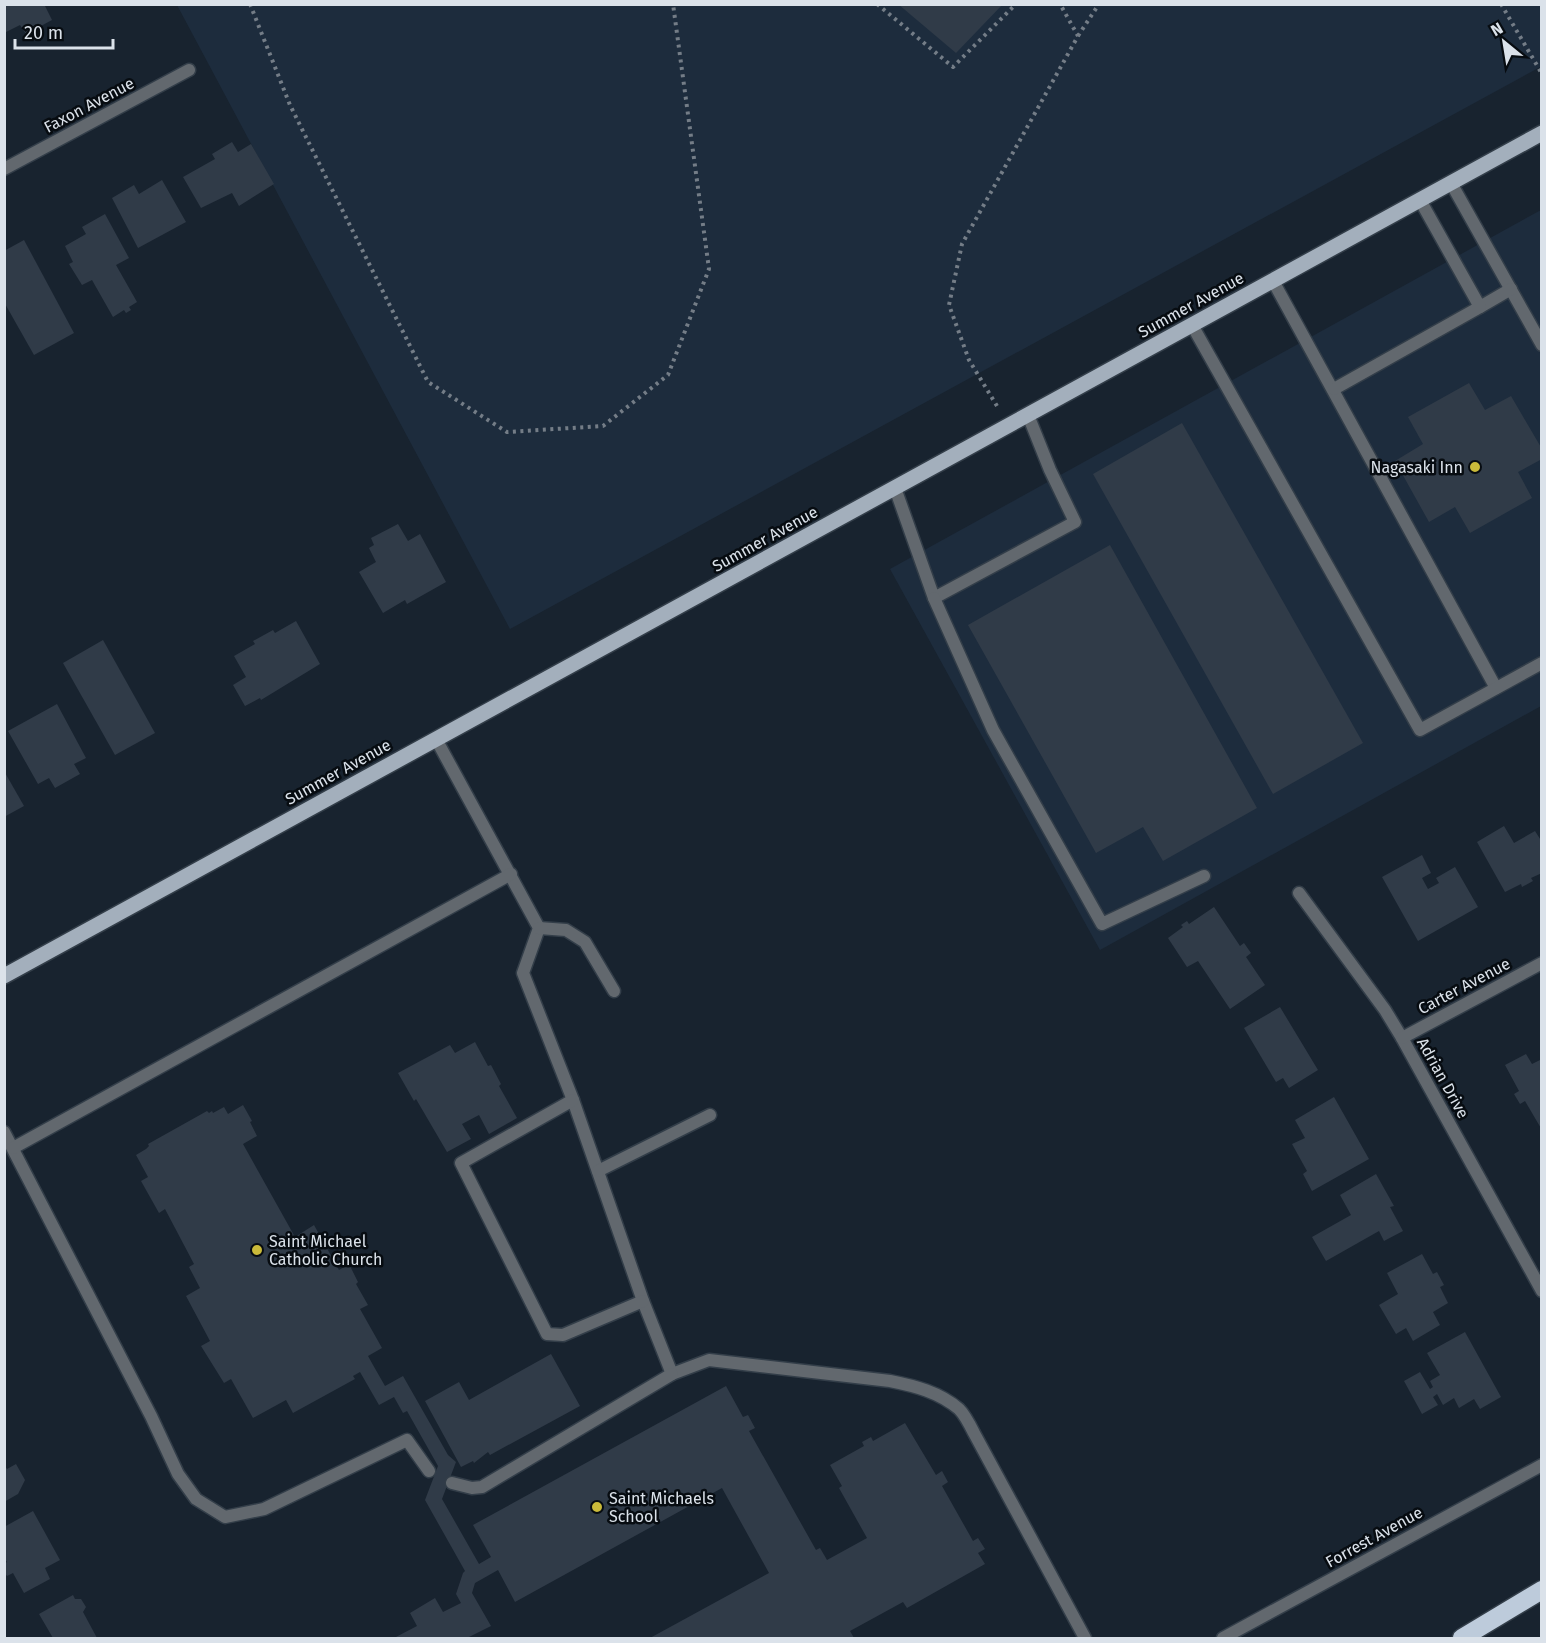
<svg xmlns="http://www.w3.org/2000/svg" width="1546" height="1643" viewBox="0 0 1546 1643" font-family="'Fira Sans',sans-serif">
  <rect width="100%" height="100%" fill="#18232f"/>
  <g fill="#1d2c3d">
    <polygon points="1541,4 1542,66 510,629 177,5"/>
    <polygon points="1541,210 1541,706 1100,950 890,569"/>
  </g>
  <g fill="#303b48">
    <polygon points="4,4 44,4 52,20 26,34 20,25 4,33"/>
    <polygon points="898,4 1003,4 956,53"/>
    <polygon points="232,142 238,152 251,144 274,184 239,206 232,193 201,208 183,177 215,159 212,154"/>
    <polygon points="162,180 186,222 138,248 112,198 134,185 139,194"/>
    <polygon points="105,214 129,258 116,265 137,302 129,307 131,310 126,313 124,310 113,317 92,280 82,285 69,264 73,262 65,246 86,234 82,227"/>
    <polygon points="24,240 74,333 34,355 4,302 4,251"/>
    <polygon points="1469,383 1485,410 1511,396 1542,449 1542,459 1518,472 1532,498 1470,533 1455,507 1429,522 1395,461 1423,444 1408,417"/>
    <polygon points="1182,423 1363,743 1273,794 1093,474"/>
    <polygon points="398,524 408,541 420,534 446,582 407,604 405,600 383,613 359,572 376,562 369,548 374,545 371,538"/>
    <polygon points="1110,545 1257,808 1163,861 1143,827 1096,853 968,625"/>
    <polygon points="296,621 320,664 261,700 260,698 245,706 233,685 246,677 234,656 255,644 253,641 273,630 275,633"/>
    <polygon points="103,640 155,733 115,755 63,663"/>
    <polygon points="57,704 86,758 74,764 80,774 55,788 49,778 38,784 8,731"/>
    <polygon points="4,771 24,806 4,817"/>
    <polygon points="1504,826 1514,843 1535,831 1542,842 1542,873 1531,878 1533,881 1522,887 1521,884 1505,892 1477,842"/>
    <polygon points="1422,855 1431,873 1422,878 1428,889 1439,883 1436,878 1455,867 1478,907 1418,941 1382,877"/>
    <polygon points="1214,907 1240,946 1244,943 1251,953 1246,957 1265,985 1230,1009 1198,961 1187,967 1168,938 1183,927 1181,925 1187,921 1189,924"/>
    <polygon points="1280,1007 1318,1070 1289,1088 1283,1078 1276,1082 1244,1028"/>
    <polygon points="475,1042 488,1066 491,1065 501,1084 499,1086 517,1118 489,1134 479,1115 462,1124 471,1139 447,1152 416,1099 414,1101 398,1073 450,1045 455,1053"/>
    <polygon points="1526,1054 1532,1064 1542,1059 1542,1130 1525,1101 1520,1104 1514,1094 1519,1091 1505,1065"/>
    <polygon points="1334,1097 1369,1159 1312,1191 1303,1174 1307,1171 1292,1144 1305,1138 1295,1120"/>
    <polygon points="243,1105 252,1121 250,1122 257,1136 243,1144 295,1237 314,1225 339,1270 349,1264 358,1282 356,1284 368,1305 360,1309 382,1348 368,1356 373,1365 385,1386 403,1376 448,1455 456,1462 442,1499 479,1564 491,1557 473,1525 726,1386 743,1417 748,1415 755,1428 749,1431 816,1550 820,1548 827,1560 867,1538 839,1488 842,1486 830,1465 864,1446 862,1442 871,1437 873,1441 905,1423 936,1475 942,1471 948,1482 942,1486 973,1541 978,1538 985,1549 978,1553 985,1564 907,1608 903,1602 850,1631 854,1638 650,1638 769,1573 722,1488 515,1602 498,1570 475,1583 472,1593 491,1626 467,1638 394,1638 417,1626 410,1613 435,1598 443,1612 461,1603 456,1594 463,1573 465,1571 425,1500 438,1466 407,1411 403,1413 394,1397 379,1405 360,1372 353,1376 355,1379 293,1413 286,1400 253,1418 231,1379 224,1383 201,1346 210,1341 186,1296 200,1288 189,1267 194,1264 165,1209 159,1213 141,1181 148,1177 136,1155 146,1149 149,1146 148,1144 207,1111 209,1113 212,1111 213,1113 224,1107 228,1114"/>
    <polygon points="1376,1174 1394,1206 1390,1207 1403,1231 1384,1241 1379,1231 1326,1261 1312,1237 1351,1215 1340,1195"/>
    <polygon points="1422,1254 1433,1274 1437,1272 1444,1285 1440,1287 1448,1303 1433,1312 1440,1325 1413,1341 1406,1328 1396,1334 1379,1305 1398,1294 1387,1273"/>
    <polygon points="1465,1332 1501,1397 1480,1409 1474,1399 1459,1408 1454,1398 1443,1405 1437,1394 1433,1397 1438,1405 1422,1414 1404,1381 1420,1372 1430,1389 1433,1387 1430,1381 1440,1375 1427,1353"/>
    <polygon points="551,1354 580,1406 490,1455 488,1452 474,1463 473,1461 461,1467 425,1401 459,1382 469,1400"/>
    <polygon points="16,1464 25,1480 18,1494 4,1502 4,1465 7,1469"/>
    <polygon points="33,1511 60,1560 45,1568 50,1579 24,1593 13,1573 7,1576 4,1572 4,1564 7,1562 4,1558 4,1527"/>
    <polygon points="73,1595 75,1599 81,1599 86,1607 83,1612 97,1638 53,1638 39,1614"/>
  </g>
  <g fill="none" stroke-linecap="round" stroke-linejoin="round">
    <g stroke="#333e49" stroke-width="15">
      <g id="lane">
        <polyline points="1451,183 1542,345"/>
        <polyline points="1273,281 1496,688"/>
        <polyline points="1480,307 1511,289"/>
        <polyline points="1192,325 1420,730 1542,663"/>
        <polyline points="1334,389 1480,307 1420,200"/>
        <polyline points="895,488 934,598 1075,522 1050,470 1028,415"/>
        <polyline points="934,598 993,730 1102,924 1204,876"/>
        <path d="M436 739 539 928 523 973 573 1100 643 1301 672 1374 709 1360 890 1381C915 1386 939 1392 959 1409 965 1415 970 1425 974 1433L1085 1638"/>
        <polyline points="539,928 566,930 585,942 614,991"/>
        <polyline points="573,1100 461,1163 547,1334 563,1335 643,1301"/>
        <polyline points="4,1132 151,1416 178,1474 196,1499 225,1517 264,1509 407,1440 429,1471"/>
        <polyline points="13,1148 511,874"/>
        <polyline points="598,1171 710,1115"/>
        <polyline points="452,1483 472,1488 482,1487 672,1374"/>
      </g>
    </g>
    <g stroke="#333e49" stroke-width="15">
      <g id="street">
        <polyline points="4,169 189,70"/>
        <polyline points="1299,893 1385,1010 1402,1038 1542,1291"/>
        <polyline points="1402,1038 1542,963"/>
        <polyline points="1223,1638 1542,1465"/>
      </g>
    </g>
    <g stroke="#333e49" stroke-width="18">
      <polyline id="primary" points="4,976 1542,133"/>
    </g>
    <g stroke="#333e49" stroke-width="21">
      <polyline id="highway" points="1462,1638 1542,1590"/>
    </g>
    <g stroke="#747d87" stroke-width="4" stroke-dasharray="3 4.5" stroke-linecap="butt">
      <polyline points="250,4 290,105 428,382 507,432 603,426 668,375 709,269 673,4"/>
      <polyline points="877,4 953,67 1016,4"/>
      <polyline points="1501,4 1542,74"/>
      <polyline points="1078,36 1099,4"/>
      <polyline points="997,406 969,360 949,305 962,244 1078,36 1060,4"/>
    </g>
    <use href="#lane" stroke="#62686e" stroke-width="12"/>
    <use href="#street" stroke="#62686e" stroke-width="12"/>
    <use href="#primary" stroke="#a3afbc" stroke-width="15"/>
    <use href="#highway" stroke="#bdcbdb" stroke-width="18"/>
  </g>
  <g fill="#caba3a" stroke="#070c11" stroke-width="2">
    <circle cx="1475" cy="467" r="6"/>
    <circle cx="257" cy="1250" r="6"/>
    <circle cx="597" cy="1507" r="6"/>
  </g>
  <g text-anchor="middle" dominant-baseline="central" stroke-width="5" stroke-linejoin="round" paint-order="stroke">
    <g font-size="16" fill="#dbe2ea" stroke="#070c11">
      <text transform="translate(89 105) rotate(-28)">Faxon Avenue</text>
      <text transform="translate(1191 305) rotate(-29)">Summer Avenue</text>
      <text transform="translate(765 539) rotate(-29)">Summer Avenue</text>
      <text transform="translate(338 772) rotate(-29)">Summer Avenue</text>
      <text transform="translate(1464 986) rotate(-28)">Carter Avenue</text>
      <text transform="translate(1443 1078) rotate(61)">Adrian Drive</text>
      <text transform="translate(1374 1537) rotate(-29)">Forrest Avenue</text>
    </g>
    <g font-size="16" fill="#dbe2ea" stroke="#070c11" text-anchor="start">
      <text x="1463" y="467" text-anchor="end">Nagasaki Inn</text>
      <text x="269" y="1241">Saint Michael<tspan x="269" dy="18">Catholic Church</tspan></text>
      <text x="609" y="1498">Saint Michaels<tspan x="609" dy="18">School</tspan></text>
    </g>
  </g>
  <rect width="1546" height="1643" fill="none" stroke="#dbe2ea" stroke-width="12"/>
  <g transform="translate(1504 42) rotate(330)" stroke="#070c11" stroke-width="4.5" paint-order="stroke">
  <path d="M0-4.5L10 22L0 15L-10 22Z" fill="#dbe2ea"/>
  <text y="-9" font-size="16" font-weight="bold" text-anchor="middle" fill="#dbe2ea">N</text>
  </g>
  <path d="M15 39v9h98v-9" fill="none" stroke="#dbe2ea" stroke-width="3"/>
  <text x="24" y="39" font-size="18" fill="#dbe2ea" stroke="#070c11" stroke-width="4.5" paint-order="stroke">20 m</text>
</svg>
